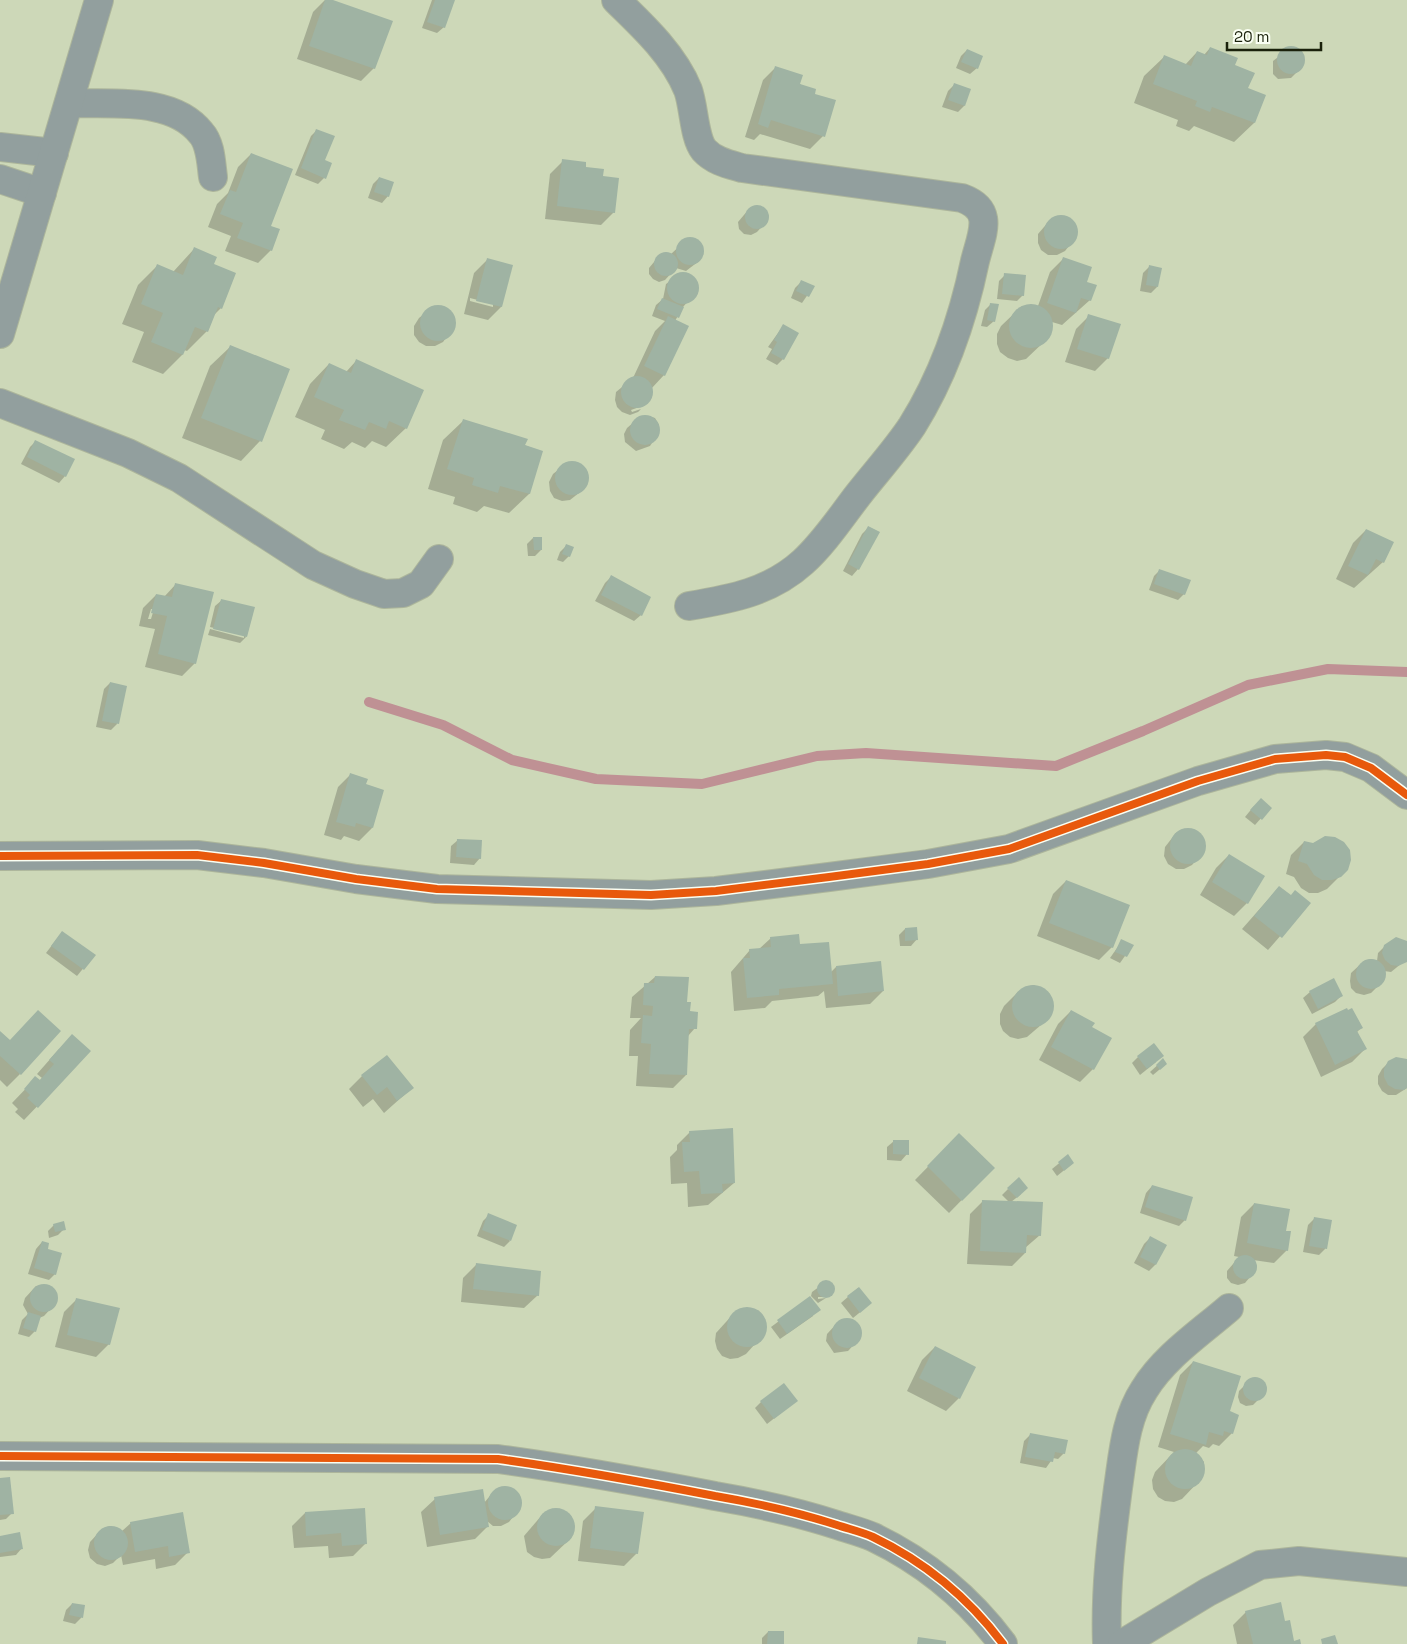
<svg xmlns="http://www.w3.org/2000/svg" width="1407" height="1644" viewBox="0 0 1407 1644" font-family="'Space Grotesk',sans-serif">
  <rect width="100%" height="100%" fill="#cdd8b8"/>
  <g fill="#0003" fill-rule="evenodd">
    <polygon points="325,0 329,0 374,68 361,81 297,59 313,12"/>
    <polygon points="432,0 453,0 444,27 437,33 422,28"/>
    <polygon points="1291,47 1302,53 1304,60 1303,66 1291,78 1278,79 1273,74 1273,61"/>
    <polygon points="1210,48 1234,66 1247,89 1264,96 1254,123 1234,142 1194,126 1189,131 1176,126 1178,120 1134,103 1144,76 1164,57 1185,65 1197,52 1204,55"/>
    <polygon points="967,50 977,68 970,74 956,68 961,56"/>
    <polygon points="776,67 814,94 823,136 810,149 760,134 754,140 745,137 763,80"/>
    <polygon points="954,85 969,90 964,106 958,112 942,107 948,91"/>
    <polygon points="317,130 324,178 318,184 295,175 311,136"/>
    <polygon points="251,154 269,226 271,250 258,263 225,251 231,236 208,227 217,204 228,193 238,167"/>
    <polygon points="563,161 584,168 602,177 614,212 601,225 545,219 550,174"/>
    <polygon points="379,178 388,196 382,203 368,198 373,184"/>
    <polygon points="756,206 762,207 767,213 768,220 757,232 751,235 744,234 739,229 738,222 749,209"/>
    <polygon points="1058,216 1066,217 1073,221 1077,229 1076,237 1065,251 1057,255 1048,255 1041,250 1038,243 1038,234 1050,220"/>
    <polygon points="687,239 699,242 703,248 699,261 686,271 676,268 665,280 659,282 653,279 649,274 649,268 654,262 660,255 670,255"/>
    <polygon points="194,249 212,265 221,308 213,316 207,331 187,351 184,350 182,355 163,374 132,362 144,332 122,324 138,285 157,266 173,272"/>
    <polygon points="1063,259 1086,282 1090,300 1062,325 1052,322 1051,331 1047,339 1026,359 1017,361 1008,358 1000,352 997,344 997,334 1001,326 1022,306 1038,306 1050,272"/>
    <path d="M487 260 511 266 501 307 488 320 464 314 474 273ZM470 298 493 304V307L470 301Z"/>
    <polygon points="1149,267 1157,287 1151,293 1140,291 1143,273"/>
    <polygon points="680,274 687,274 693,277 697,284 697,291 683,307 675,321 664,375 651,389 650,399 645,405 631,410 632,412 641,409 638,412 630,415 622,412 617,407 615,400 616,392 633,378 655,331 665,321 652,316 656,305 663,299 666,284"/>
    <polygon points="1005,275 1023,295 1017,301 997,299 999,281"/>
    <polygon points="802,281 813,287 802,303 791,298 795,288"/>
    <polygon points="991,304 994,321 987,327 981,326 985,310"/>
    <polygon points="433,307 442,307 450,311 454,318 454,327 443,342 435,346 426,346 419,342 414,335 414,326 419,318"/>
    <polygon points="1089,316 1108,358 1095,371 1065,362 1076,329"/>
    <polygon points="783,326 783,359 777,365 766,359 772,349 768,347"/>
    <polygon points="230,347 260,441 241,461 182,438 210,366"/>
    <polygon points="356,361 406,428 386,447 372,441 365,448 352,442 344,449 321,439 325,430 295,417 310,384 329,364 346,372"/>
    <polygon points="641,416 648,416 655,418 659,425 659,432 650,446 636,451 625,442 624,434 627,428"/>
    <polygon points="463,421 542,452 529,494 509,513 484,506 477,512 453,504 455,497 428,489 443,440"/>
    <polygon points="36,441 65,476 59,483 21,464 30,447"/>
    <polygon points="575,462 583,466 588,473 588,481 584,489 570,500 562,501 554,498 550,491 549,482 553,474 567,463"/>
    <polygon points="869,527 858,569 852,576 843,571 862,534"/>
    <polygon points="1366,530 1383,562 1354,588 1336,579 1353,543"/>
    <polygon points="533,538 541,550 535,556 528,556 527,544"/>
    <polygon points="566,546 569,556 563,562 557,560 560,552"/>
    <polygon points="1160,570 1184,594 1178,600 1149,590 1154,576"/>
    <polygon points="611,577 641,615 634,621 595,601 605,583"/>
    <path d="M176 584 195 663 182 676 145 667 155 629 139 626 143 608 156 595 164 597ZM151 609H154L151 619H148Z"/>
    <polygon points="222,600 246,637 240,643 208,635 210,629 244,638 244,635 210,627 215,606"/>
    <polygon points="110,683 117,724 111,730 96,727 104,689"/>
    <polygon points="351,774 365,785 372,828 359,841 344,836 341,840 324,835 338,787"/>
    <polygon points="1254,806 1270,808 1255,825 1245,817"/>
    <polygon points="1184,829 1193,829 1200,834 1204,842 1204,851 1192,865 1184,869 1176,869 1168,864 1164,856 1165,847 1176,833"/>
    <polygon points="458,840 480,858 474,865 450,863 451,846"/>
    <polygon points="1304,842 1347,869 1327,889 1318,893 1309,893 1301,888 1294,877 1286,874 1291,855"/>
    <polygon points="1229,855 1247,903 1234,916 1200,895 1216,868"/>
    <polygon points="1066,881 1112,947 1099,960 1037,936 1053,894"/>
    <polygon points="1279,887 1290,897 1309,903 1268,950 1242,929"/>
    <polygon points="905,929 917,939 911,946 900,946 899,935"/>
    <polygon points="62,932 94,955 77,976 46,953"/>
    <polygon points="771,938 799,946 830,973 836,967 883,991 870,1004 826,1008 824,991 818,996 772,1001 765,1008 734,1011 731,972 750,950 759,949"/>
    <polygon points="1122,941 1132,946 1120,963 1110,958"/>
    <polygon points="1407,943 1407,959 1391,972 1384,971 1383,981 1371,993 1364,995 1356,993 1351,988 1350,981 1351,973 1364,961 1371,959 1377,961 1378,953 1385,946"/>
    <polygon points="655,977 689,1012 695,1028 688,1036 686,1075 673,1088 636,1086 638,1056 629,1056 630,1030 641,1018 630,1018 632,997"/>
    <polygon points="1034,985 1049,993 1053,1002 1052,1011 1048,1019 1027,1037 1018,1039 1010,1037 1003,1031 1000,1024 1000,1014 1004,1006 1017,993 1025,987"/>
    <polygon points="1310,992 1341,996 1335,1002 1312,1014 1303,998"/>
    <polygon points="1071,1011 1091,1028 1093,1069 1080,1082 1039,1060 1058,1024"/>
    <polygon points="1347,1012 1361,1028 1357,1032 1365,1049 1352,1062 1321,1077 1303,1037 1316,1024"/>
    <polygon points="0,1033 20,1074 7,1087 0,1080"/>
    <polygon points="59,1049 89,1052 24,1120 15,1112 18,1109 12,1103 36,1078 39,1081 42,1078 37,1074"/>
    <polygon points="1138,1057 1156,1062 1140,1075 1132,1063"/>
    <polygon points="1163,1060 1166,1064 1153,1075 1150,1072"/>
    <polygon points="1407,1060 1407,1088 1396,1095 1388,1095 1382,1091 1378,1084 1378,1076 1382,1069 1389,1062"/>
    <polygon points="362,1076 412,1088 384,1113 373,1099 363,1107 349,1089"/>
    <polygon points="690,1132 734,1183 708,1205 688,1207 687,1183 671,1184 670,1157 677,1150 677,1145"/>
    <polygon points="959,1135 993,1168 949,1213 915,1180"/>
    <polygon points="894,1141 907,1154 901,1161 887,1160 887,1147"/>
    <polygon points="1068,1156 1073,1163 1057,1176 1052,1169"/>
    <polygon points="1152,1186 1185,1220 1179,1226 1140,1213 1146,1193"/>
    <polygon points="1008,1189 1021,1194 1011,1202 1040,1235 1025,1248 1025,1253 1012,1266 967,1264 970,1214 983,1201 1009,1202 1002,1195"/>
    <polygon points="1254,1204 1287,1250 1274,1263 1253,1260 1256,1270 1245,1283 1238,1285 1231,1283 1227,1278 1227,1271 1239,1257 1234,1256 1241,1217"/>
    <polygon points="489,1215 510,1241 504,1247 477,1236 483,1221"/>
    <polygon points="1315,1218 1330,1221 1325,1249 1319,1255 1303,1252 1308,1225"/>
    <polygon points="54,1225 64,1229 58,1235 49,1238 48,1231"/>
    <polygon points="1150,1238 1165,1246 1155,1265 1149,1271 1134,1263 1144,1244"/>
    <polygon points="42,1242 55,1274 49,1280 28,1274 36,1249"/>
    <polygon points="476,1265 538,1295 524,1308 461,1302 463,1278"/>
    <polygon points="827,1281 833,1288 827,1297 818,1297 818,1299 826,1298 818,1303 811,1296 812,1292"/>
    <polygon points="43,1285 50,1286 55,1291 57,1297 55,1304 44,1316 39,1318 35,1331 29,1337 18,1334 22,1320 28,1314 23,1305 25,1298 36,1286"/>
    <polygon points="858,1288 864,1309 853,1318 841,1303"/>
    <polygon points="810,1298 813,1316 780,1339 771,1327"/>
    <polygon points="77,1299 109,1344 96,1357 55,1347 64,1312"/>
    <polygon points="742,1308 751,1308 759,1311 764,1318 766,1326 764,1334 746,1354 738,1358 730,1359 722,1356 717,1349 715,1341 716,1333 735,1312"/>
    <polygon points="846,1319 852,1320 858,1324 861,1331 860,1338 848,1351 834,1353 826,1341 827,1334 839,1321"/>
    <polygon points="935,1347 959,1398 946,1411 907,1391 922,1360"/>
    <polygon points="1193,1362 1229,1412 1232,1433 1219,1446 1213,1444 1209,1448 1203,1446 1196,1453 1204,1462 1204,1471 1201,1479 1182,1499 1174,1502 1165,1501 1158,1497 1153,1489 1152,1480 1155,1472 1174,1452 1158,1447 1180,1375"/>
    <polygon points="1257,1378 1263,1382 1266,1387 1264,1394 1253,1405 1246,1406 1240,1403 1238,1397 1239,1391 1251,1379"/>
    <polygon points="796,1401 767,1424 755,1408 761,1402"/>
    <polygon points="1030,1435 1064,1453 1058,1459 1053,1458 1046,1468 1020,1463 1024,1441"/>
    <polygon points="0,1480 12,1513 6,1519 0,1520"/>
    <polygon points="502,1487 511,1488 517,1492 521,1500 520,1508 509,1522 501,1526 493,1526 487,1521 488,1526 475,1539 427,1547 421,1512 435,1499 484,1503 494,1491"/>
    <polygon points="596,1508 637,1553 624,1566 578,1561 583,1521"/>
    <polygon points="557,1509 571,1516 574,1523 570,1539 550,1558 542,1559 534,1557 527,1552 524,1536 542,1515 549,1510"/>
    <polygon points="305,1513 366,1543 353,1556 329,1558 328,1546 294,1548 292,1526"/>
    <polygon points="131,1523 188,1552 175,1565 156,1569 155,1559 123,1565 121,1555 113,1563 105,1566 97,1564 90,1558 88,1550 90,1542 102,1529 110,1526 122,1531"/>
    <polygon points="0,1537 22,1548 16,1555 0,1557"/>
    <polygon points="72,1604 84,1606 81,1618 75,1624 63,1621 66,1610"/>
    <polygon points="1246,1612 1284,1623 1294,1642 1300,1644 1237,1644 1233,1625"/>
    <polygon points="768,1632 782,1644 762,1644 762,1638"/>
  </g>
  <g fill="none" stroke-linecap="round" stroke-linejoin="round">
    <polyline stroke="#bf9194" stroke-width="10" points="369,702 443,725 512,760 596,779 702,784 817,756 866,753 1056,766 1143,731 1248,685 1328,669 1407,672"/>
  </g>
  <g fill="#9fb3a3">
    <polygon points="325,0 333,0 393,21 375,69 309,46"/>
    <polygon points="435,0 455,0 445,28 427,22"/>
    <circle cx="1291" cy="60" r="14"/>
    <polygon points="1210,47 1238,58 1235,65 1255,73 1248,88 1266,95 1255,123 1212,107 1210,112 1195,106 1197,101 1153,84 1164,55 1191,66 1197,51 1207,55"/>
    <polygon points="967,49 983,56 978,69 961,62"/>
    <polygon points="775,66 803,75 800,84 816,89 815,94 836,100 825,137 771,120 768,128 758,124"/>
    <polygon points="954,83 971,89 965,106 948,100"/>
    <polygon points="316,129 335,136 325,160 332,163 326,179 301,168"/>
    <polygon points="251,153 293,169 271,226 280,229 272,251 237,238 243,223 220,214 230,190 236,192"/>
    <polygon points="562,159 586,162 586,167 604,169 603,176 619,178 615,213 557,206"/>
    <polygon points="379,177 394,182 389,197 374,192"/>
    <circle cx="757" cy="217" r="12"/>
    <circle cx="1061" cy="232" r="17"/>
    <circle cx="690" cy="251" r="14"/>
    <polygon points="194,247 217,257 214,264 236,273 222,309 218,307 208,332 195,327 183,355 151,342 163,313 141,304 157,264 183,275"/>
    <circle cx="666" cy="264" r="12"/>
    <polygon points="1063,257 1092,267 1087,282 1097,285 1091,301 1081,298 1076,313 1047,303"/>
    <polygon points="487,258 513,265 502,307 476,301"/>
    <polygon points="1149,265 1162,268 1158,287 1146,285"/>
    <circle cx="683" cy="288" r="16"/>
    <polygon points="1004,273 1026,275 1024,296 1002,294"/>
    <polygon points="801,280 815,286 809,297 796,291"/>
    <polygon points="662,298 684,307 679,318 657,309"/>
    <polygon points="990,303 999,304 995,322 987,320"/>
    <circle cx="1031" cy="326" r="22"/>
    <circle cx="438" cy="323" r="18"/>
    <polygon points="1088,314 1121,324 1109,359 1077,349"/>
    <polygon points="668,316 689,326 665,376 644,366"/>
    <polygon points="783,324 799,333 784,360 771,353 777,342 774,340"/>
    <polygon points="230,345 290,369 262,442 201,418"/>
    <polygon points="356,359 424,390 407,429 389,421 386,429 369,422 365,430 339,420 344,410 314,397 329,363 351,373"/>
    <circle cx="637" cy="392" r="16"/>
    <circle cx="645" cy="430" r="15"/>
    <polygon points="463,419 528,439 525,445 543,451 530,494 500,486 498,493 472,485 474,478 447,469"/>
    <polygon points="35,440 75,459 66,477 27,457"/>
    <circle cx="572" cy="478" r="17"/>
    <polygon points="868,526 880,532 859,570 848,564"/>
    <polygon points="1366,529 1394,542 1384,563 1376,559 1368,575 1348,566"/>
    <polygon points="533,537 542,537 542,550 534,550"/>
    <polygon points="566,544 574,547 570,557 562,554"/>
    <polygon points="1159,569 1191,580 1185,595 1154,584"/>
    <polygon points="611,575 651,597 642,616 601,595"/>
    <polygon points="175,583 214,592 196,664 158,654 167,616 151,613 156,594 172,597"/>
    <polygon points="221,599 255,607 247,637 213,629"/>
    <polygon points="110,682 127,686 119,724 102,721"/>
    <polygon points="350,773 368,779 366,784 384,790 373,828 356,823 355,827 336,822"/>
    <polygon points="1261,798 1272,808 1262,820 1250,810"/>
    <circle cx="1188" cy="846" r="18"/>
    <polygon points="1325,836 1335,837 1344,842 1350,850 1351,860 1348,870 1341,877 1332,880 1322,880 1314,875 1307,864 1298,861 1304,841 1313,843"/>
    <polygon points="457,839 482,840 481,859 456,857"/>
    <polygon points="1229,854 1265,876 1248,904 1212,882"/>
    <polygon points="1066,880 1130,905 1113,948 1049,923"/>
    <polygon points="1279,886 1291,895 1295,890 1311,903 1282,938 1254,916"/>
    <polygon points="917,927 918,940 905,941 905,928"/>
    <polygon points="62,931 96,955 84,970 51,946"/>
    <polygon points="799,934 800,944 829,942 833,984 779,989 779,995 747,998 743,958 750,958 749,949 771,947 770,937"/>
    <polygon points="1396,937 1407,941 1407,962 1398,966 1391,965 1385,960 1382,953 1384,945"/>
    <polygon points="1121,939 1134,945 1127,957 1115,952"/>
    <circle cx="1371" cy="974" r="15"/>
    <polygon points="881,961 884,991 838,996 836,966"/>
    <polygon points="655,976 689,977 687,1002 691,1002 690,1011 698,1012 697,1029 689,1029 687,1075 649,1074 651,1044 641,1043 643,1015 652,1016 653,1006 643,1005 644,983 654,983"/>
    <polygon points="1334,978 1343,996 1318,1009 1309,991"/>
    <circle cx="1033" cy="1006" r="21"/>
    <polygon points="1347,1008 1348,1010 1352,1008 1363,1028 1357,1031 1367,1049 1335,1065 1315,1023"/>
    <polygon points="38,1010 61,1031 21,1075 0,1056 0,1031 10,1040"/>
    <polygon points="1071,1010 1095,1023 1092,1027 1112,1038 1094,1070 1051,1047"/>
    <polygon points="72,1034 91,1051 38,1108 27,1098 30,1095 24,1089 35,1076 40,1080 54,1064 49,1060"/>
    <polygon points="1154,1043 1164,1056 1147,1069 1137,1056"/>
    <polygon points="387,1055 414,1088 397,1101 387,1087 377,1095 361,1075"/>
    <polygon points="1396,1057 1407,1059 1407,1088 1404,1090 1395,1089 1388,1085 1384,1077 1384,1069 1388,1061"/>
    <polygon points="1163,1058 1167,1064 1160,1070 1156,1065"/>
    <polygon points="733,1128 735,1183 722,1184 723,1193 701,1194 699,1171 684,1172 682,1142 690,1142 689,1131"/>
    <polygon points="959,1133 995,1168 962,1201 927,1166"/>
    <polygon points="893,1140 909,1140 909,1155 893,1154"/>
    <polygon points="1068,1154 1074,1163 1064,1171 1058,1162"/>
    <polygon points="1019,1177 1028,1188 1017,1198 1007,1188"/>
    <polygon points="1152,1185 1193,1197 1186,1221 1145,1207"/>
    <polygon points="982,1200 1043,1202 1041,1236 1027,1235 1026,1253 980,1251"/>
    <polygon points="1254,1203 1290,1209 1286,1231 1291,1231 1288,1251 1247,1243"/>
    <polygon points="488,1213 517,1225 511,1241 482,1230"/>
    <polygon points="1314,1217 1332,1220 1327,1249 1309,1246"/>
    <polygon points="64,1221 66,1230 55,1232 53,1224"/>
    <polygon points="1150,1236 1167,1245 1156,1265 1140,1257"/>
    <polygon points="42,1241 49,1243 48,1249 62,1253 56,1275 34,1268"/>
    <circle cx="1245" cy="1267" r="12"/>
    <polygon points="476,1263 541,1271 539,1296 473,1289"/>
    <circle cx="826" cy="1289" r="9"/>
    <circle cx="44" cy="1298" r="14"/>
    <polygon points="859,1287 872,1303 860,1313 847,1296"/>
    <polygon points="810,1296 821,1310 787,1334 777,1320"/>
    <polygon points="76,1298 120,1308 110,1345 67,1335"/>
    <circle cx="747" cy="1327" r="20"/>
    <polygon points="28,1312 41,1316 36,1332 23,1328"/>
    <circle cx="847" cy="1333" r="15"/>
    <polygon points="935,1346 976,1367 960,1399 919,1378"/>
    <polygon points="1193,1361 1241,1376 1230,1411 1239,1415 1233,1434 1224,1431 1223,1436 1209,1432 1206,1445 1170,1434"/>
    <circle cx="1255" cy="1389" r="12"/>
    <polygon points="784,1383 798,1401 774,1419 760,1401"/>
    <polygon points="1030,1433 1068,1440 1065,1454 1055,1452 1053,1462 1025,1457"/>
    <circle cx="1185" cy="1469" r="20"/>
    <polygon points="10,1477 14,1514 0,1515 0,1478"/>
    <circle cx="505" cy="1503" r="17"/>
    <polygon points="483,1489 489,1527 440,1535 434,1497"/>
    <polygon points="595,1506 644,1512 638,1554 590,1548"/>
    <circle cx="556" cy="1527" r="19"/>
    <polygon points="365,1508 367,1544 342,1546 341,1533 306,1536 305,1512"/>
    <polygon points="183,1512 190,1553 169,1557 168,1546 135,1552 130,1522"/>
    <circle cx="111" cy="1543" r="17"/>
    <polygon points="20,1532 23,1549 0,1553 0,1536"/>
    <polygon points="1281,1602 1285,1621 1290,1620 1294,1641 1300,1639 1301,1644 1253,1644 1245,1611"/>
    <polygon points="72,1603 85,1605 83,1618 69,1615"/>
    <polygon points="768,1631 784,1631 784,1644 767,1644"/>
    <polygon points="1335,1635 1338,1644 1322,1644 1321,1639"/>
    <polygon points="918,1637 946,1641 946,1644 917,1644"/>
  </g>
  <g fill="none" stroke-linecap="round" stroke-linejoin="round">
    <g stroke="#acb59b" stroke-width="30">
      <g id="minor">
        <path d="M616 0C643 26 674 55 688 90 694 106 694 138 704 150 714 161 728 164 742 168L962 198C995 210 982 233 975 261 963 319 944 375 912 426 896 450 876 472 858 495 841 517 824 543 803 562 770 592 731 599 689 606"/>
        <path d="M69 103C111 105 172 96 201 133 211 144 211 163 213 177"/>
        <polyline points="0,147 54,153"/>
        <polyline points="0,179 42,193"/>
        <polyline points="0,334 99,0"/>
        <polyline points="0,403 128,453 179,478 313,565 355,584 384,594 403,593 421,584 439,559"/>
        <polyline points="0,856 197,855 264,863 356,879 437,889 651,895 716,891 829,877 928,864 1009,849 1198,781 1275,759 1326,755 1345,757 1371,768 1407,795"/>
        <path d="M0 1456 498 1459C571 1469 643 1482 715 1496 756 1503 797 1512 837 1525 849 1529 862 1532 873 1537 925 1562 968 1597 1003 1644"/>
        <path d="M1107 1644C1105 1591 1111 1541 1118 1488 1123 1455 1125 1419 1144 1390 1164 1357 1200 1333 1229 1308"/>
        <polyline points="1122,1644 1208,1592 1260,1565 1299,1561 1407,1572"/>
      </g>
    </g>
    <use href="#minor" stroke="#929f9e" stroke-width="28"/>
    <g stroke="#fafff3" stroke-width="11">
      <g id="cycleway">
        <polyline points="0,856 197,855 264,863 356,879 437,889 651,895 716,891 829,877 928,864 1009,849 1198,781 1275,759 1326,755 1345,757 1371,768 1407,795"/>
        <path d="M0 1456 498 1459C571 1469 643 1482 715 1496 756 1503 797 1512 837 1525 849 1529 862 1532 873 1537 925 1562 968 1597 1003 1644"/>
      </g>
    </g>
    <use href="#cycleway" stroke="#e8590c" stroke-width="8"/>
  </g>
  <path d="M1227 42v8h94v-8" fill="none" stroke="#1a210b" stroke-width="2.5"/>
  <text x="1234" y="42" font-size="15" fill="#1a210b" stroke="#fafff3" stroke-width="4" paint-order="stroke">20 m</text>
</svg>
